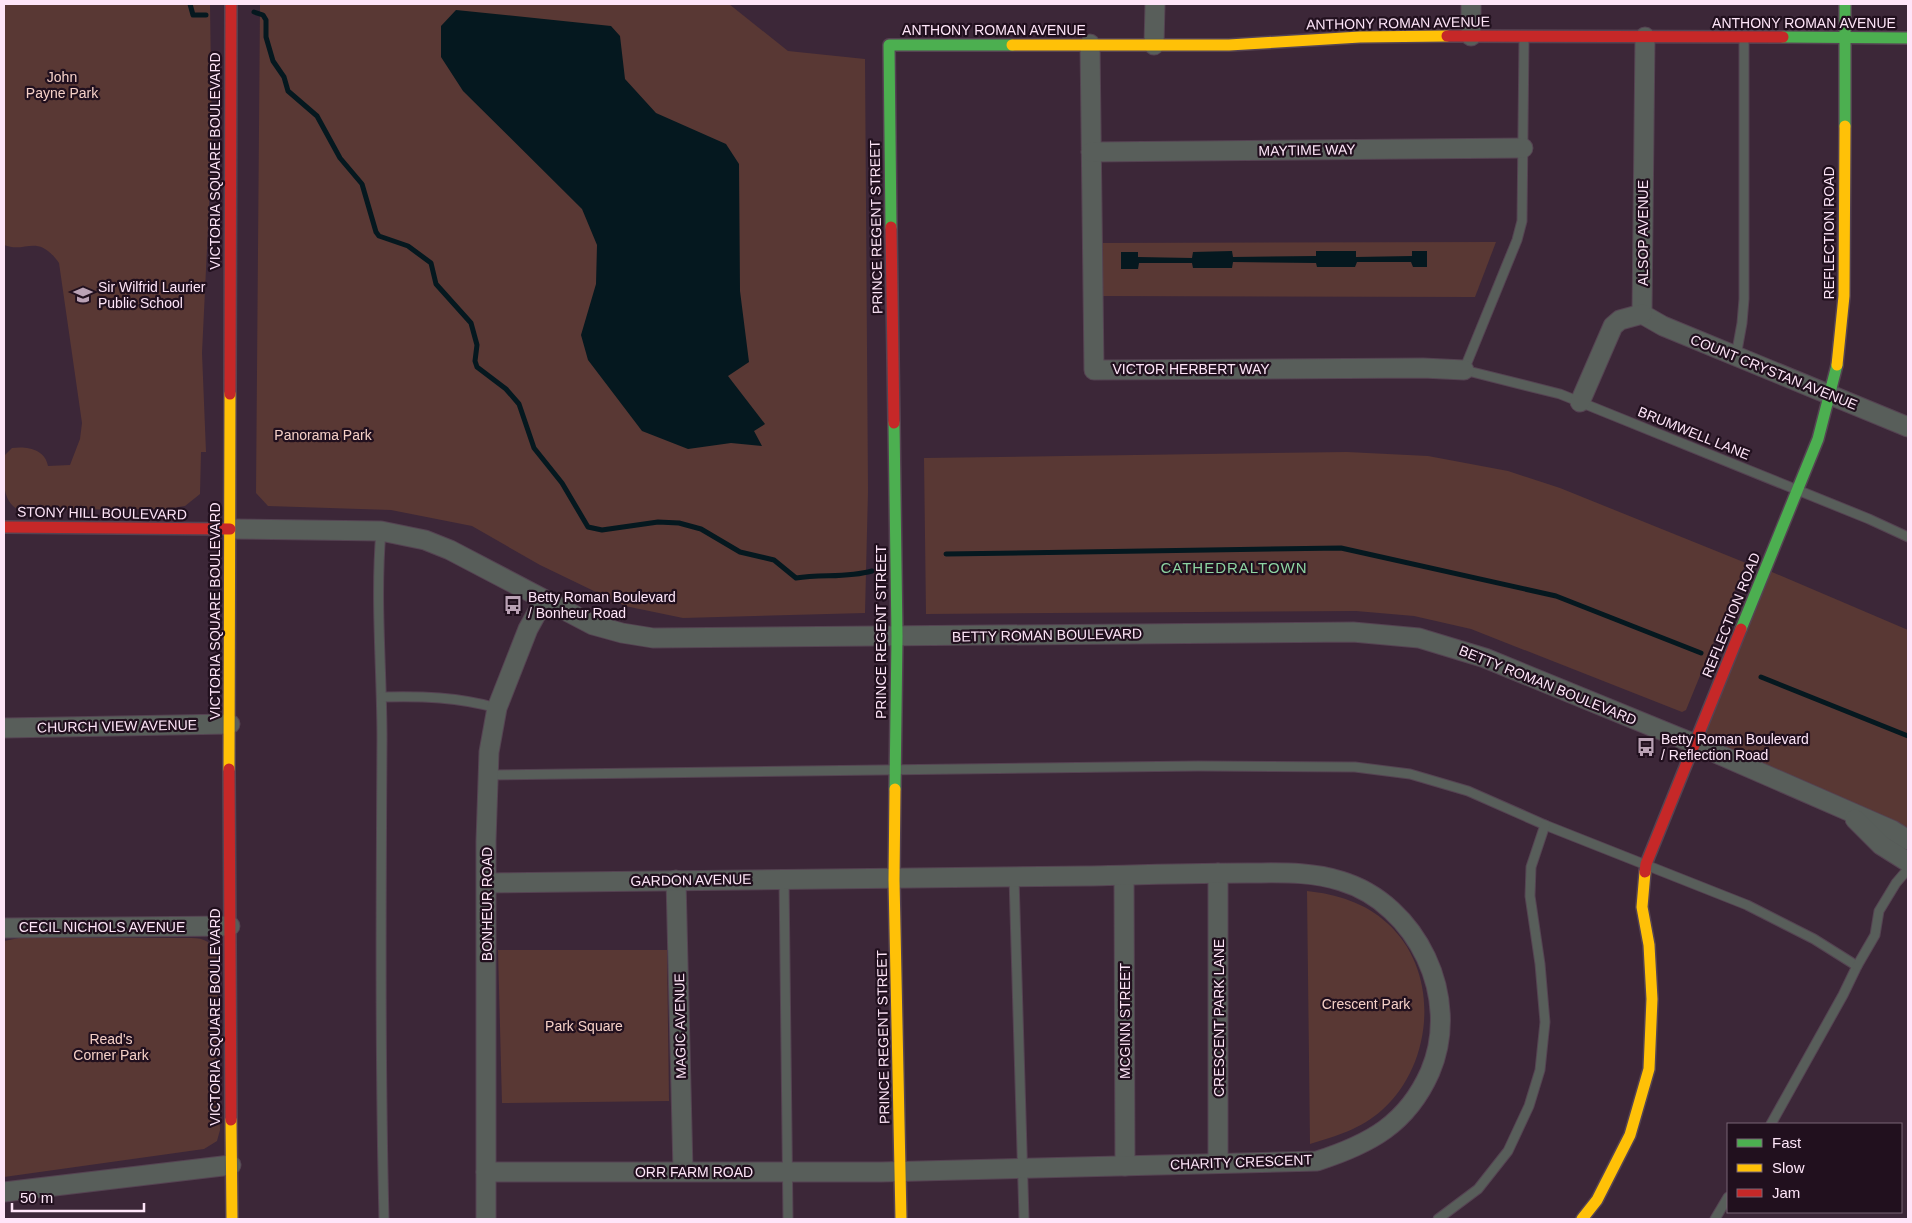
<svg xmlns="http://www.w3.org/2000/svg" width="1912" height="1223" viewBox="0 0 1912 1223" font-family="Helvetica,sans-serif">
  <rect width="100%" height="100%" fill="#3c2738"/>
  <g fill="#593834">
    <path d="M4 4H210L212 144 202 353 206 452H201L200 494 185 506 166 509 19 510C0 501 4 475 4 456L12 448C27 446 45 449 48 466L70 465 80 439 82 423 59 263C37 232 26 254 4 245Z"/>
    <polygon points="260,4 729,4 788,51 865,59 868,491 865,613 683,618 625,606 540,565 472,526 391,510 268,506 256,493"/>
    <polygon points="1496,242 1475,297 1101,296 1100,243"/>
    <polygon points="1347,452 1428,456 1508,471 1560,488 1746,563 1686,710 1682,712 1471,629 1414,616 1356,611 926,614 924,458"/>
    <polygon points="1765,569 1908,630 1908,838 1710,751 1700,725"/>
    <path d="M1307 891C1336 894 1366 903 1387 923 1441 971 1434 1064 1382 1110 1361 1129 1336 1136 1310 1144Z"/>
    <path d="M19 938H191C205 938 211 942 217 954L220 1130 217 1141 204 1149 4 1177V941Z"/>
    <polygon points="498,950 667,950 669,1101 502,1103"/>
  </g>
  <g fill="#05181f">
    <polygon points="456,10 611,26 620,36 625,79 656,113 726,144 739,164 740,291 749,362 728,376 765,424 754,431 762,446 731,443 688,449 642,431 588,360 581,335 596,284 597,245 582,209 463,91 441,57 441,26"/>
    <polygon points="1232,251 1233,257 1316,256 1316,251 1356,251 1356,257 1412,256 1412,251 1427,251 1427,267 1413,267 1411,262 1357,262 1355,267 1317,267 1316,263 1233,262 1232,268 1193,268 1192,263 1139,263 1138,269 1121,269 1121,252 1138,252 1138,257 1192,258 1193,252"/>
  </g>
  <g fill="none" stroke-linecap="round" stroke-linejoin="round">
    <g stroke="#05181f" stroke-width="5">
      <polyline points="190,4 193,15 206,15"/>
      <path d="M254 12 263 15 266 20V37L273 61 284 77 288 91 317 116 340 158 362 184 376 232 379 236 408 246 431 263 436 284 471 323 477 345 475 361 477 367 506 389 519 404 534 448 562 483 588 527 602 530 658 522 679 523 701 529 740 552 774 560 796 578C822 574 847 578 872 571"/>
      <polyline points="946,554 1341,548 1556,596 1701,653"/>
      <polyline points="1761,677 1908,736"/>
    </g>
    <g stroke="#554352" stroke-width="11">
      <g id="lane">
        <polyline points="1524,39 1522,221 1517,240 1464,370 1560,394 1580,402 1869,519 1908,537"/>
        <polyline points="1736,356 1742,323 1744,299 1744,40"/>
        <path d="M381 531C375 600 382 670 382 739 381 899 380 1059 384 1219"/>
        <path d="M382 697C422 696 458 697 497 708"/>
        <polyline points="487,775 1198,766 1355,767 1410,774 1468,791 1545,825 1747,905 1814,939 1857,966 1843,995 1771,1124"/>
        <polyline points="1014,877 1024,1219"/>
        <polyline points="784,878 788,1219"/>
        <polyline points="1857,966 1875,935 1879,911 1896,883 1908,869"/>
        <polyline points="1438,1219 1478,1189 1508,1151 1529,1106 1540,1070 1545,1022 1540,964 1530,896 1531,867 1545,825"/>
        <polyline points="1715,1219 1728,1197"/>
      </g>
    </g>
    <g stroke="#554352" stroke-width="21">
      <g id="street">
        <polyline points="1471,4 1471,36"/>
        <polyline points="1090,44 1094,370 1423,368 1464,370"/>
        <polyline points="1154,45 1155,4"/>
        <polyline points="1091,152 1523,148"/>
        <polyline points="1642,314 1663,326 1908,427"/>
        <polyline points="1642,314 1645,37"/>
        <polyline points="1580,402 1613,326 1620,320 1642,314"/>
        <polyline points="230,529 381,531 425,540 450,550 593,625 622,633 653,638 1353,632 1419,638 1485,658 1695,744 1892,830 1908,840"/>
        <polyline points="4,728 230,724"/>
        <polyline points="1855,819 1881,845 1908,862"/>
        <polyline points="1124,876 1125,1166"/>
        <polyline points="676,880 683,1171"/>
        <polyline points="4,928 230,926"/>
        <polyline points="1218,1163 1218,873"/>
        <path d="M486 1172H881L1317 1161C1370 1144 1407 1124 1430 1072 1462 998 1417 904 1341 881 1310 871 1279 873 1248 873 1194 873 1140 875 1086 876 886 879 687 880 488 883"/>
        <polyline points="4,1192 231,1165"/>
        <polyline points="486,1219 486,841 489,752 497,708 528,629 544,600"/>
      </g>
    </g>
    <g stroke="#554352" stroke-width="14">
      <g id="fast">
        <polyline points="1783,37 1908,38"/>
        <polyline points="1845,126 1845,4"/>
        <polyline points="891,227 889,45 1012,45"/>
        <polyline points="894,423 897,636 895,789"/>
        <polyline points="1741,629 1818,439 1837,365"/>
      </g>
    </g>
    <g stroke="#554352" stroke-width="14">
      <g id="slow">
        <polyline points="1012,45 1229,45 1360,37 1447,36"/>
        <polyline points="1837,365 1844,296 1845,126"/>
        <polyline points="229,769 230,394"/>
        <polyline points="895,789 894,880 901,1219"/>
        <polyline points="231,1120 232,1219"/>
        <polyline points="1582,1219 1597,1200 1630,1135 1649,1069 1652,999 1649,945 1642,907 1645,872"/>
      </g>
    </g>
    <g stroke="#554352" stroke-width="14">
      <g id="jam">
        <polyline points="1447,36 1783,37"/>
        <polyline points="891,227 894,423"/>
        <polyline points="230,394 231,4"/>
        <polyline points="4,527 230,529"/>
        <polyline points="229,769 231,1120"/>
        <polyline points="1645,872 1646,864 1741,629"/>
      </g>
    </g>
    <use href="#lane" stroke="#585e5a" stroke-width="9"/>
    <use href="#street" stroke="#585e5a" stroke-width="19"/>
    <use href="#fast" stroke="#4caf50" stroke-width="11"/>
    <use href="#slow" stroke="#ffc107" stroke-width="11"/>
    <use href="#jam" stroke="#c62828" stroke-width="11"/>
  </g>
  <defs>
    <g id="school-bare" transform="scale(1.5)"><path d="M0-5L7-2L0 1L-7-2ZM-4 1L0 2.5L4 1V4Q0 6-4 4Z" fill="#baa2b5" stroke="#21101e" stroke-width="2.5" paint-order="stroke"/></g>
    <g id="bus-bare" transform="scale(1.5)"><path d="M-5-6H5V4H4V6H2V4H-2V6H-4V4H-5ZM-3.5-4V0h7V-4ZM-3.5 1.2v1.5H-2V1.2ZM2 1.2v1.5H3.5V1.2Z" fill="#baa2b5" stroke="#21101e" stroke-width="2.5" paint-order="stroke"/></g>
  </defs>
  <g fill-rule="evenodd">
    <use href="#school-bare" x="83" y="295"/>
    <use href="#bus-bare" x="513" y="605"/>
    <use href="#bus-bare" x="1646" y="747"/>
  </g>
  <g text-anchor="middle" dominant-baseline="central" stroke-width="4.5" stroke-linejoin="round" paint-order="stroke">
    <g font-size="14" fill="#fee5f8" stroke="#21101e">
      <text transform="translate(1398 23) rotate(-1)">ANTHONY ROMAN AVENUE</text>
      <text x="1804" y="23">ANTHONY ROMAN AVENUE</text>
      <text x="994" y="30">ANTHONY ROMAN AVENUE</text>
      <text transform="translate(1307 150) rotate(-1)">MAYTIME WAY</text>
      <text transform="translate(215 161) rotate(-90)">VICTORIA SQUARE BOULEVARD</text>
      <text transform="translate(876 227) rotate(-91)">PRINCE REGENT STREET</text>
      <text transform="translate(1643 233) rotate(-90)">ALSOP AVENUE</text>
      <text transform="translate(1829 233) rotate(-90)">REFLECTION ROAD</text>
      <text x="1191" y="369">VICTOR HERBERT WAY</text>
      <text transform="translate(1774 372) rotate(22)">COUNT CRYSTAN AVENUE</text>
      <text transform="translate(1694 433) rotate(22)">BRUMWELL LANE</text>
      <text transform="translate(102 513) rotate(1)">STONY HILL BOULEVARD</text>
      <text transform="translate(215 611) rotate(-90)">VICTORIA SQUARE BOULEVARD</text>
      <text transform="translate(1731 615) rotate(-68)">REFLECTION ROAD</text>
      <text transform="translate(881 632) rotate(-90)">PRINCE REGENT STREET</text>
      <text transform="translate(1047 635) rotate(-1)">BETTY ROMAN BOULEVARD</text>
      <text transform="translate(1548 685) rotate(22)">BETTY ROMAN BOULEVARD</text>
      <text transform="translate(117 726) rotate(-1)">CHURCH VIEW AVENUE</text>
      <text transform="translate(691 880) rotate(-1)">GARDON AVENUE</text>
      <text transform="translate(487 904) rotate(-90)">BONHEUR ROAD</text>
      <text x="102" y="927">CECIL NICHOLS AVENUE</text>
      <text transform="translate(215 1017) rotate(-90)">VICTORIA SQUARE BOULEVARD</text>
      <text transform="translate(1219 1018) rotate(-90)">CRESCENT PARK LANE</text>
      <text transform="translate(1125 1021) rotate(-90)">MCGINN STREET</text>
      <text transform="translate(680 1026) rotate(-91)">MAGIC AVENUE</text>
      <text transform="translate(883 1037) rotate(-91)">PRINCE REGENT STREET</text>
      <text transform="translate(1241 1162) rotate(-2)">CHARITY CRESCENT</text>
      <text x="694" y="1172">ORR FARM ROAD</text>
    </g>
    <g font-size="14" fill="#f5d0c7" stroke="#21101e">
      <text x="62" y="77">John<tspan x="62" dy="16">Payne Park</tspan></text>
      <text x="323" y="435">Panorama Park</text>
      <text x="1366" y="1004">Crescent Park</text>
      <text x="584" y="1026">Park Square</text>
      <text x="111" y="1039">Read's<tspan x="111" dy="16">Corner Park</tspan></text>
    </g>
    <g font-size="14" fill="#fee5f8" stroke="#21101e" text-anchor="start">
      <text x="98" y="287">Sir Wilfrid Laurier<tspan x="98" dy="16">Public School</tspan></text>
      <text x="528" y="597">Betty Roman Boulevard<tspan x="528" dy="16">/ Bonheur Road</tspan></text>
      <text x="1661" y="739">Betty Roman Boulevard<tspan x="1661" dy="16">/ Reflection Road</tspan></text>
    </g>
    <g font-size="15" letter-spacing="1" fill="#8dd4a2" stroke="#21101e">
      <text x="1234" y="567">CATHEDRALTOWN</text>
    </g>
  </g>
  <rect width="1912" height="1223" fill="none" stroke="#fee5f8" stroke-width="10"/>
  <rect x="1727" y="1123" width="175" height="90" fill="#21101e" stroke="#796575"/>
  <rect x="1737" y="1139" width="25" height="8" fill="#4caf50" stroke="#796575"/>
  <text x="1772" y="1148" font-size="15" fill="#fee5f8">Fast</text>
  <rect x="1737" y="1164" width="25" height="8" fill="#ffc107" stroke="#796575"/>
  <text x="1772" y="1173" font-size="15" fill="#fee5f8">Slow</text>
  <rect x="1737" y="1189" width="25" height="8" fill="#c62828" stroke="#796575"/>
  <text x="1772" y="1198" font-size="15" fill="#fee5f8">Jam</text>
  <path d="M12 1203v8h132v-8" fill="none" stroke="#fee5f8" stroke-width="2.5"/>
  <text x="20" y="1203" font-size="15" fill="#fee5f8" stroke="#21101e" stroke-width="4" paint-order="stroke">50 m</text>
</svg>
